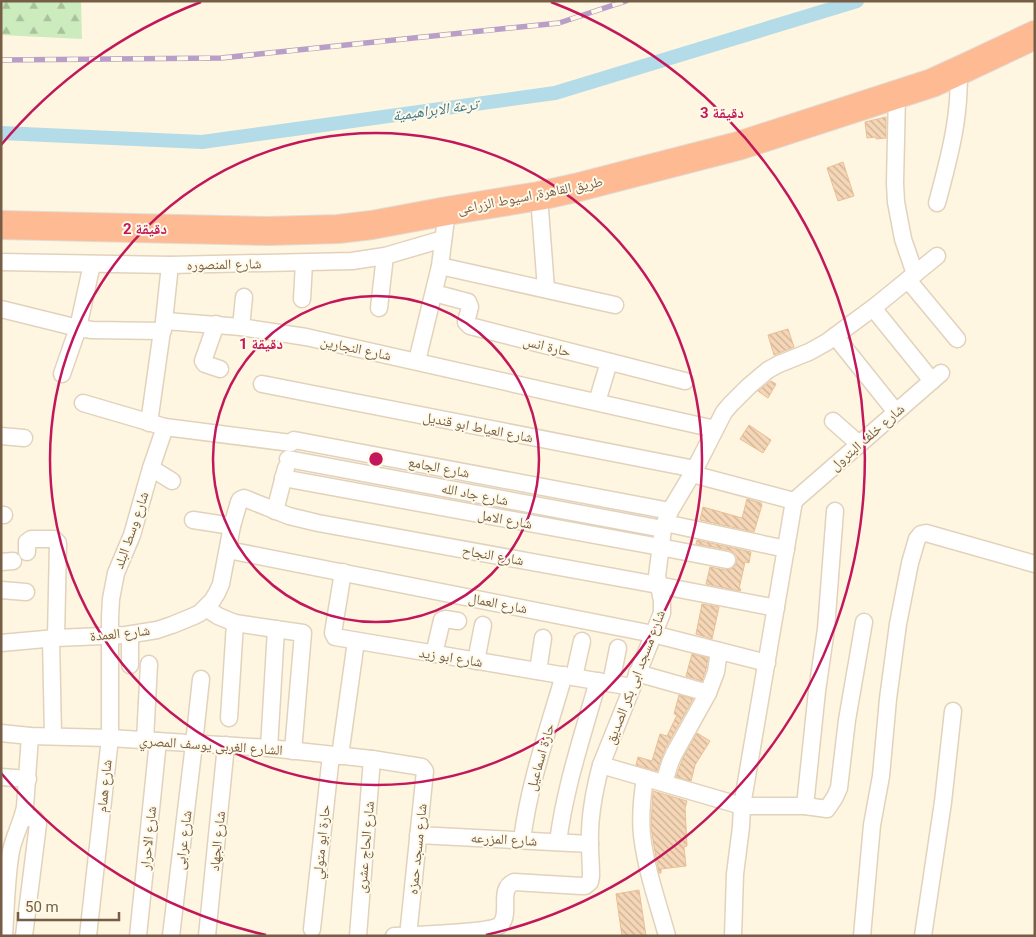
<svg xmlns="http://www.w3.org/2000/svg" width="1036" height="937" viewBox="0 0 1036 937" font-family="Roboto,'Noto Naskh Arabic',sans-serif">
  <defs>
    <pattern id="forest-firs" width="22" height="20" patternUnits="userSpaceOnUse" patternTransform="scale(1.25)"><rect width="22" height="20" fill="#ccecbe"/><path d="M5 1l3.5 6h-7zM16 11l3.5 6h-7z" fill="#aac29c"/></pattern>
    <pattern id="building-back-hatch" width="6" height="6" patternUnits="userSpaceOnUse" patternTransform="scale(1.25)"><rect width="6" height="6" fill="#f5d6b6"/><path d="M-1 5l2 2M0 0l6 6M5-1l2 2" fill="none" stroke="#cbb196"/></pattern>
  </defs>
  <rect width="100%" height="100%" fill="#fef6e0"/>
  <polygon fill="url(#forest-firs)" points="1,1 81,1 82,39 1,35"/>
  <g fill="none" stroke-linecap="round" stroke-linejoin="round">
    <polyline stroke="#b4dbe8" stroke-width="14" points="1,133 202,142 555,93 857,1"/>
  </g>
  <g fill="url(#building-back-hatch)" stroke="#e9bf95">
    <polygon points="886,117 886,138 876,139 876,137 867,138 865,122"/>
    <polygon points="843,162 854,196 838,201 827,168"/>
    <polygon points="788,329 794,347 774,355 768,335"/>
    <polygon points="771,381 776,384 768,398 758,391"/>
    <polygon points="749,425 771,440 763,453 740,439"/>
    <polygon points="747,499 761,503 762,505 754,532 700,520 703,507 742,518"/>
    <polygon points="697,540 751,552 749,563 745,562 739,589 741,589 740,591 706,584 710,567 725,570 731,569 735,566 737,561 737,557 734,553 729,550 696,544"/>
    <polygon points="702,604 719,607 712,639 696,634"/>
    <polygon points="692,654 708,658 706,669 702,681 686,676"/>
    <polygon points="679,695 693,699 665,749 657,771 636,765 638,757 652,761 660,734 667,736 677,715 674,714"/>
    <polygon points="697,733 710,741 695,765 691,781 676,777 683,758"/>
    <polygon points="653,791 687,801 685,808 687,846 684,847 686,866 661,869 661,873 659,873 654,846 651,827"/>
    <polygon points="639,890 646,936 622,936 616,894"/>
  </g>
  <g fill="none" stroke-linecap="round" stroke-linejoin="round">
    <g stroke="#e2d2bc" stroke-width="19">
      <g id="street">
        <polyline points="897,94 895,183 896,202 903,239 915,274"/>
        <polyline points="539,196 546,289"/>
        <path d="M937 203C944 177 951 152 955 126 958 108 959 89 959 71"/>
        <polyline points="1,262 170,265 352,261 385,256 443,239"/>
        <polyline points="440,266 615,305"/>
        <polyline points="908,280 957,339"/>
        <polyline points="434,293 468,302 470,307 466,322 470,326 685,381"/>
        <polyline points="302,299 304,263"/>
        <polyline points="379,308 385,256"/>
        <polyline points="873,308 932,381"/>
        <polyline points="1,309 78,328 92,330 161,331 163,330 164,322 166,321 241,327 306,337 715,429"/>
        <polyline points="164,321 170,265"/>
        <polyline points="216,324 203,361 205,364 220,369"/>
        <polyline points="241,327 244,297"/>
        <polyline points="835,336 896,412"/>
        <polyline points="417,361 440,266 447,211"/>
        <polyline points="62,374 78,328 92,264"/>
        <polyline points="262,384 695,469"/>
        <polyline points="597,402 609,362"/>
        <polyline points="83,403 165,427 291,443 294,440 670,511"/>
        <polyline points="833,421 859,444"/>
        <polyline points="149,423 162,331"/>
        <polyline points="1,436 24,438"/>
        <polyline points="288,459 663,529"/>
        <polyline points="151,468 172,481"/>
        <polyline points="692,474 794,501"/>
        <polyline points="283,478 660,547 727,560"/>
        <polyline points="794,501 941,373"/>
        <polyline points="275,511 286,468"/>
        <polyline points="1,515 4,515"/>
        <polyline points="193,520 232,526"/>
        <polyline points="665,523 786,549"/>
        <polyline points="228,550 653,634 767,663"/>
        <polyline points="27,552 27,542 31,539 54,539 58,543 56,638"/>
        <polyline points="1,562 13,561"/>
        <polyline points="343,572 333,633 335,637 632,687"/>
        <polyline points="1,590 26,592"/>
        <polyline points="206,608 218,616 235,623 303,633 293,751"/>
        <polyline points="130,635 130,665"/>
        <polyline points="51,639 53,736"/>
        <polyline points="1,643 56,638 126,635 157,630 172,625 194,616 200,613 212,601 217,593 221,584 232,526 239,502 240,500 244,498 289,516 318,523 658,585 776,608"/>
        <polyline points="434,654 442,620 445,619 458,621"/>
        <polyline points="476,661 483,625"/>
        <polyline points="538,671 543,638"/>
        <polyline points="637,673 708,693"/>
        <polyline points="574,677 582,641"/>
        <polyline points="611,683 618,648"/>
        <polyline points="229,718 235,623"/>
        <polyline points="1,733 30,736 110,738 269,748 372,759 422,767 425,771 408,936"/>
        <polyline points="145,740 149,664"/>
        <polyline points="269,748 276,629"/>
        <polyline points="340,756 356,641"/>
        <polyline points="601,765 742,806 805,806 827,809 835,797 839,788 847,720 864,622"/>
        <polyline points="1,777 28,779"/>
        <path d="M645 778C642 797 640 816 642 835 646 870 658 903 667 936"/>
        <polyline points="664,783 670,763 674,754 708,693 716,672 719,651"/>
        <polyline points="805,806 817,691 826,629 835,511"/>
        <polyline points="23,817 35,819 38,824 24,936"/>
        <polyline points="418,835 590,844"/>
        <path d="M522 840C529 784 548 730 564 675"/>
        <path d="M558 842C565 787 583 734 598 681"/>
        <polyline points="312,929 331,755"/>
        <path d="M4 936C6 908 6 879 11 851 14 836 22 822 25 807L30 736"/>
        <polyline points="88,936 110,738 110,617 111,599 116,573 132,535 151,468 165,427"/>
        <polyline points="138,936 158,741"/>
        <polyline points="171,936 194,744 201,679"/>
        <polyline points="207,936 226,745"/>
        <polyline points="358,936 372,759"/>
        <path d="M394 936C412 935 490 933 500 925 512 914 497 889 514 882L581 886H585L590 882 591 876C591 865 590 855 590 844 589 817 594 791 601 765L662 613V601L657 576 663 529 665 523 670 511 695 469 724 412 730 405 749 386 768 370 779 364 809 352 827 342 873 308 937 256"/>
        <polyline points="733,936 735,874 741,827 742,806 794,501"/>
        <polyline points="862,936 872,825 881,776 888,699 898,624 910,563 917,539 921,534 926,533 1035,564"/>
        <polyline points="923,936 943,802 953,711"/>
      </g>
    </g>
    <g stroke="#e1dbd6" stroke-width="30">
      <polyline id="highway" points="1,225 269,231 338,229 372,225 447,211 539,196 575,188 738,146 932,83 965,68 1035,35"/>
    </g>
    <use href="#street" stroke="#fff" stroke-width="16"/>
    <use href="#highway" stroke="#fdba93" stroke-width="28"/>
    <g stroke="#b99fc7" stroke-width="5.5">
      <polyline id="rail" points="1,60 221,58 559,23 626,1"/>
    </g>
    <use href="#rail" stroke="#fff9e8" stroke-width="4" stroke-dasharray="11" stroke-linecap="butt"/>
  </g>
  <g fill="none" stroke="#c2185b" stroke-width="2.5">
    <circle cx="376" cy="459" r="163"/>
    <circle cx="376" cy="459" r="326"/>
    <path d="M266 935A489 489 0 0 1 1 773M1 145A489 489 0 0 1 201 2M551 2A489 489 0 0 1 486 935"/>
  </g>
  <g text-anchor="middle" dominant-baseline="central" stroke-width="4" stroke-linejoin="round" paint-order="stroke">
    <g font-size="14" fill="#765d46" stroke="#fff9e8">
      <text transform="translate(530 195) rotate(-11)">طريق القاهرة, اسيوط الزراعى</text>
      <text transform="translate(224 264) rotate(-1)">شارع المنصوره</text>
      <text transform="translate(547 346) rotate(14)">حارة انس</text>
      <text transform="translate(356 348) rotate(12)">شارع النجارين</text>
      <text transform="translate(478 427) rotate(11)">شارع العياط ابو قنديل</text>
      <text transform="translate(867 437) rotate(-41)">شارع خلف البترول</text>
      <text transform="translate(439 467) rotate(11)">شارع الجامع</text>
      <text transform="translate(475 494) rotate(11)">شارع جاد الله</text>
      <text transform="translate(505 519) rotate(10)">شارع الامل</text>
      <text transform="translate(131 530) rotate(-71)">شارع وسط البلد</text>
      <text transform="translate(493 555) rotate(10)">شارع النجاح</text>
      <text transform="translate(498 603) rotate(11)">شارع العمال</text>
      <text transform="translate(120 633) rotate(-6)">شارع العمدة</text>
      <text transform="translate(451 657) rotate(9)">شارع ابو زيد</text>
      <text transform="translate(635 677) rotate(-69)">شارع مسجد ابى بكر الصديق</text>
      <text transform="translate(211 745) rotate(4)">الشارع الغربى يوسف المصري</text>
      <text transform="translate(540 757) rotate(-74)">حارة اسماعيل</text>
      <text transform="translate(104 786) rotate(-84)">شارع همام</text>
      <text transform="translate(148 838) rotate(-84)">شارع الاحرار</text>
      <text transform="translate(504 839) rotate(3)">شارع المزرعه</text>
      <text transform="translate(183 840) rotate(-83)">شارع عرابى</text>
      <text transform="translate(217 841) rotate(-84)">شارع الجهاد</text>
      <text transform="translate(321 842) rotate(-84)">حارة ابو متولي</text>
      <text transform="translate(365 847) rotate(-85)">شارع الحاج عشرى</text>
      <text transform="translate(417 849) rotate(-84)">شارع مسجد حمزه</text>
    </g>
    <g font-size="15" font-style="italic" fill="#3e768b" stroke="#fff9e8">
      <text transform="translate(435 110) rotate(-8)">ترعة الابراهيمية</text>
    </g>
  </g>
  <circle cx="376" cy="459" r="8" fill="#c2185b" stroke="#fff9e8" stroke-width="2.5"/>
  <g font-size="15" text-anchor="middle" font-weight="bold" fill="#c2185b" stroke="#fff9e8" stroke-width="4" stroke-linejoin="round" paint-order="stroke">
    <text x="722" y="118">3 دقيقة</text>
    <text x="145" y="234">2 دقيقة</text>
    <text x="261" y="349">1 دقيقة</text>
  </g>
  <rect width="1036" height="937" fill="none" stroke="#765d46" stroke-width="5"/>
  <path d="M18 912v8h101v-8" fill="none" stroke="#765d46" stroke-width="2.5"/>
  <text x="25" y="912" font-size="15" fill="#765d46" stroke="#fff9e8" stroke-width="4" paint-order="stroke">50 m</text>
</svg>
